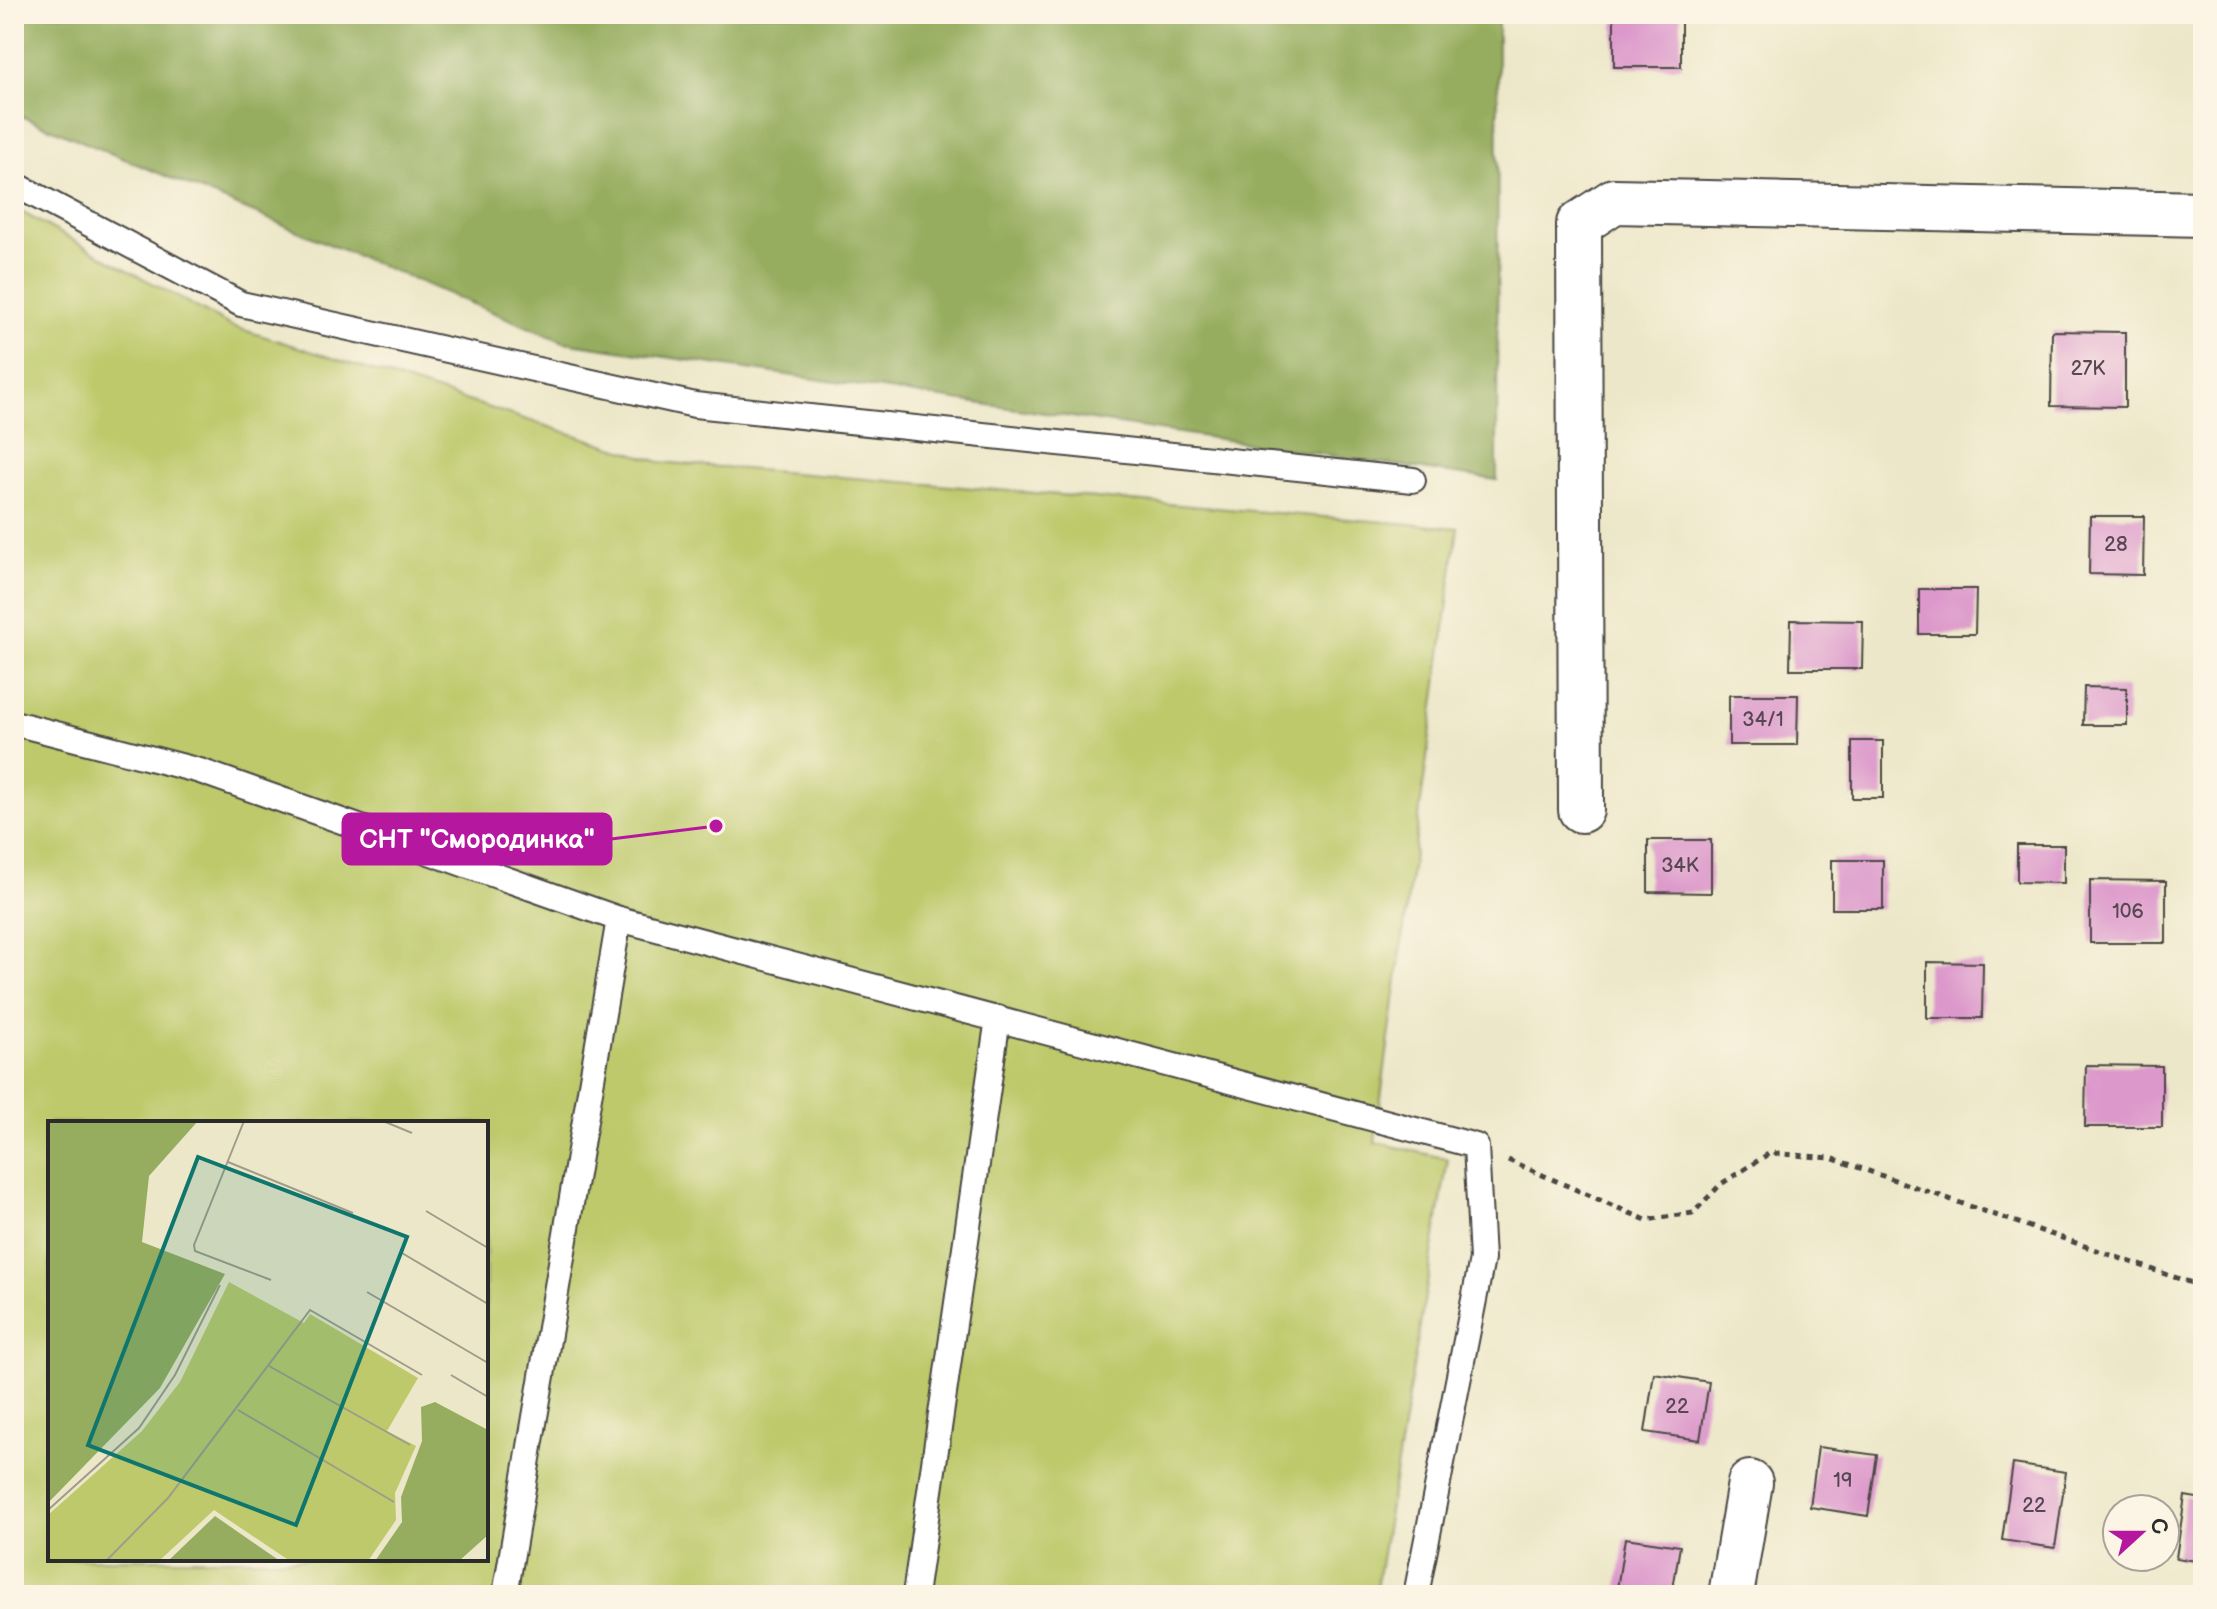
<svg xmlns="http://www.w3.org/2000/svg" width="2217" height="1609" viewBox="0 0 2217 1609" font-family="'Balsamiq Sans',sans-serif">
  <rect width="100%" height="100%" fill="#fcf5e5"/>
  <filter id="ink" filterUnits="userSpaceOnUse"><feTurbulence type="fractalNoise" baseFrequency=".0125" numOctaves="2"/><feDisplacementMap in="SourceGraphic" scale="16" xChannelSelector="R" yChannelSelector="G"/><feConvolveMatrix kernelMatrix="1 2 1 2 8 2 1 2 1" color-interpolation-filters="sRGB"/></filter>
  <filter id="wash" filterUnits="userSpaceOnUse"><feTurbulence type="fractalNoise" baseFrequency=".006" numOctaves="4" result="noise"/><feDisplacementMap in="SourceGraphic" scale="32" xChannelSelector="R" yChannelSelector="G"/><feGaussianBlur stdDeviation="1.8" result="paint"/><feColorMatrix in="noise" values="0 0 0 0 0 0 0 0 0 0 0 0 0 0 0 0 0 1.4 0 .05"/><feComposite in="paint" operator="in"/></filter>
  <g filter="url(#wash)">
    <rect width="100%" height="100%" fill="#ede7c9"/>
    <path fill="#bdc96b" stroke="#747a4b" stroke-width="2" fill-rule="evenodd" d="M14 208 231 326 660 462 1458 528 1375 1142 1448 1159 1375 1595H14ZM50 1123H486V1559H50Z"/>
    <polygon fill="#96ad5f" stroke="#606c45" stroke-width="2" points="14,14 1498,14 1497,480 564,342 14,113"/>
    <g id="blocks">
      <g fill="#dc97cb">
        <rect x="1614" y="14" width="67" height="53"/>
        <polygon points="2052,331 2125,332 2125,407 2051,406"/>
        <polygon points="2090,516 2144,516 2143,575 2089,574"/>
        <polygon points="1919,589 1976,589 1975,634 1919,634"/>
        <polygon points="1791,620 1863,621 1862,669 1790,669"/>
        <polygon points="2084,687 2127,688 2127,725 2083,725"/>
        <polygon points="1729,695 1798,695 1797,745 1729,745"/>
        <rect x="1852" y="741" width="31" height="57"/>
        <polygon points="1648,840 1711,840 1711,893 1648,892"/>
        <polygon points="2017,845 2064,845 2064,883 2017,882"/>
        <rect x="1832" y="860" width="51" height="49"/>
        <polygon points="2090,880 2166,881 2166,943 2090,943"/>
        <polygon points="1927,962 1983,963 1982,1018 1927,1018"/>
        <polygon points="2086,1065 2162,1066 2162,1127 2085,1127"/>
        <polygon points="1654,1373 1709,1382 1700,1440 1645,1432"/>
        <polygon points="1818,1447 1877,1455 1868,1516 1810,1507"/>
        <polygon points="2013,1464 2066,1472 2055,1548 2002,1540"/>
        <polygon points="2185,1496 2203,1499 2203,1562 2176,1558"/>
        <polygon points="1625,1538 1680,1546 1672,1595 1616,1595"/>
      </g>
    </g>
  </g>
  <g filter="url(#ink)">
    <use href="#blocks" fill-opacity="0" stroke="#484743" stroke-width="2"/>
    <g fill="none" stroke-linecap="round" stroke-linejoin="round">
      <g stroke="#484743" stroke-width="28">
        <g id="lane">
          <polyline points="14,184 241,304 695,405 1413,480"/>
          <polyline points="14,723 200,771 619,919 1476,1146 1482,1259 1416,1595"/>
          <polyline points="505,1595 619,919"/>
          <polyline points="915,1595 998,1018"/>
        </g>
      </g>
      <g stroke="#484743" stroke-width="48">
        <g id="street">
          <polyline points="1581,810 1579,224 1614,201 2203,214"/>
          <polyline points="1731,1595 1750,1483"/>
        </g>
      </g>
      <polyline stroke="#484743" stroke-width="5" stroke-dasharray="6 6" stroke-linecap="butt" points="1508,1160 1646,1220 1693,1213 1721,1184 1770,1153 1831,1158 2203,1287"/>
      <use href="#lane" stroke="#fff" stroke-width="24"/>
      <use href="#street" stroke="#fff" stroke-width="44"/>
    </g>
  </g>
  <g text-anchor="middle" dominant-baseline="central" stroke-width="8" stroke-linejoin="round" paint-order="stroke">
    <g font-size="20" fill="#574653">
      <text x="2088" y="369">27К</text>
      <text x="2116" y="545">28</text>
      <text x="1763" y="720">34/1</text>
      <text x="1680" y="866">34К</text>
      <text x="2128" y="912">106</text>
      <text x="1677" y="1407">22</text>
      <text x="1843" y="1481">19</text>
      <text x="2034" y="1506">22</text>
    </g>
  </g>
  <g transform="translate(48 1121)">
    <rect width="440" height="440" fill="#ede7c9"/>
    <path d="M181 161 256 202 262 193 370 257 339 310 368 325 347 372 348 399 320 440H242L166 389 111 440H0V394L94 310 132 261Z" fill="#bdc96b"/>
    <path d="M0 0H150L101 55 94 121 177 153 112 267 0 382ZM387 281 440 309V414L411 440H327L354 401 353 376 374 320 373 286ZM167 395 232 440H120Z" fill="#96ad5f"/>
    <path fill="none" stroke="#9f9c8a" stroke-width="2" d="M196 0 146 124 147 130 223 159M335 0 364 12M180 41 305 92M378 90 440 127M354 132 440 183M319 171 440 242M221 245 362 324M403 254 440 276M190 289 346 381M0 389 91 307 127 254 172 164M58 440 120 377 262 189 374 254"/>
    <path fill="#0f766e" fill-opacity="0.15" stroke="#0f766e" stroke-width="4" d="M150 36 359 116 248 404 40 324Z"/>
    <rect width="440" height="440" fill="none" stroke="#2b2b2b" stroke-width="4"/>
  </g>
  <path fill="none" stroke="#b5179e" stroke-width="3" d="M716 826L611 839"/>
  <circle fill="#b5179e" stroke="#fcf5e5" stroke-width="3" cx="716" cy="826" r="8"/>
  <rect fill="#b5179e" stroke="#b5179e" stroke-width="3" x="343" y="814" width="268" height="50" rx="8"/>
  <g font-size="26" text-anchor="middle" font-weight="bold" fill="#fff">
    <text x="477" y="848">СНТ "Смородинка"</text>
  </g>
  <rect width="2217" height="1609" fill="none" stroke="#fcf5e5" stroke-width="48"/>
  <g transform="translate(2141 1533) rotate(69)"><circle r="38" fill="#fcf5e5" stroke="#a8a49b" stroke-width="2"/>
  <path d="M0-6L14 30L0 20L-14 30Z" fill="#b5179e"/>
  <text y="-12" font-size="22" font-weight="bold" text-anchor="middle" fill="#2b2b2b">С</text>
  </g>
</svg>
